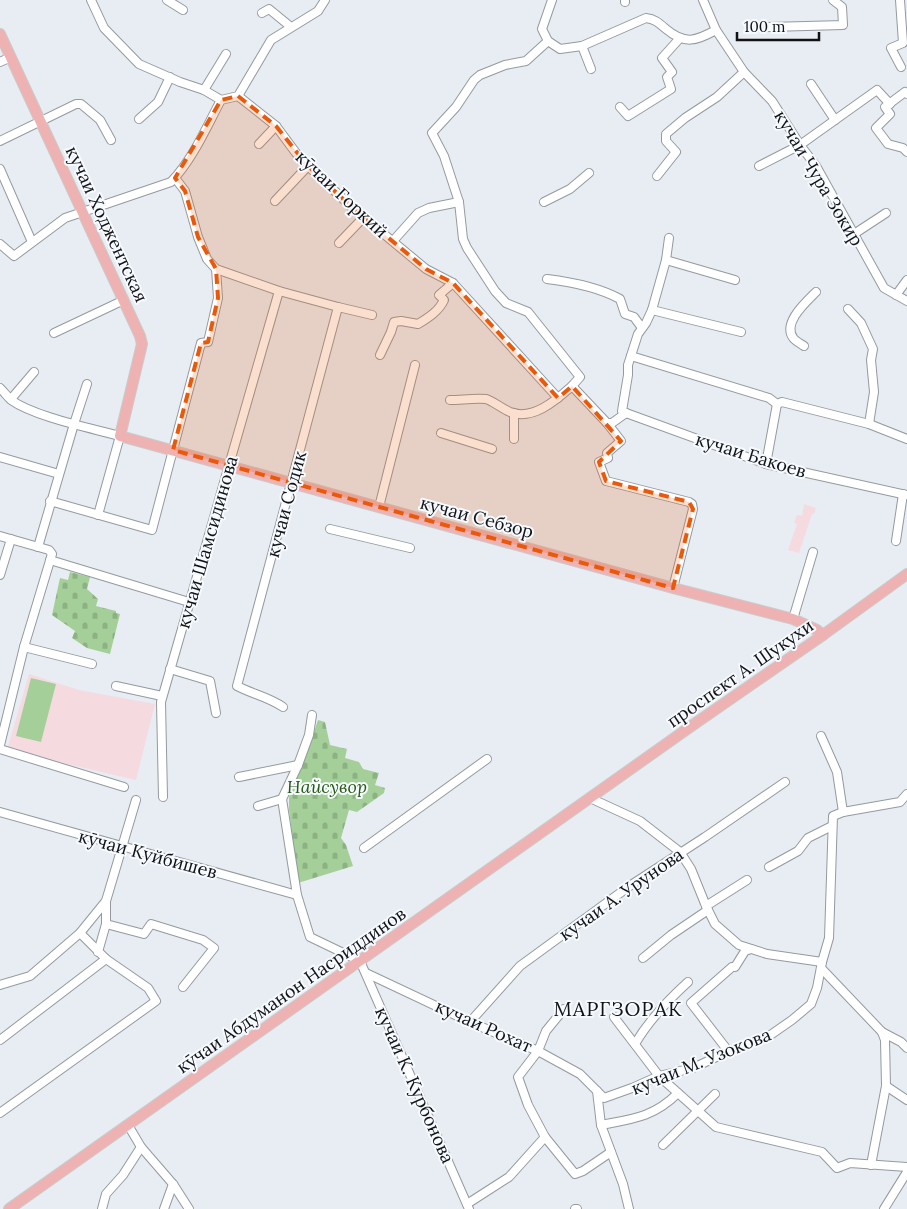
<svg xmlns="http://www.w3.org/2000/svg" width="907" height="1209" viewBox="0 0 907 1209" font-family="Lora,serif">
  <defs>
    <pattern id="cemetery-stones" width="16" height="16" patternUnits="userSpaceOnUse" patternTransform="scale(1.25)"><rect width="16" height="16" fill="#a4cf99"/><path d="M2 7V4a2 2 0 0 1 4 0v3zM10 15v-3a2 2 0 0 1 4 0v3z" fill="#8cb183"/></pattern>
  </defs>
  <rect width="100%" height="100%" fill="#e7edf3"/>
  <g fill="#f5dbe0">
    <polygon points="804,504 816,508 814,514 812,514 799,553 788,550 797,524 794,523 797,515 802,516"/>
    <polygon points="29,674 79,690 155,704 136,780 7,750"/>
  </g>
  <g fill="url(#cemetery-stones)">
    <polygon points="70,572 90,577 87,589 98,599 96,606 116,611 116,613 120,614 110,654 87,648 72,638 75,631 52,615 60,578 68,580"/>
    <polygon points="318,720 325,722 330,745 347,749 345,758 359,762 363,769 379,773 375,785 385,788 384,793 357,812 349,810 341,838 346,845 353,866 298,883 289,809 289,797 311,741"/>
  </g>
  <polygon fill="#a4cf99" points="31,678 56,684 41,742 16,736"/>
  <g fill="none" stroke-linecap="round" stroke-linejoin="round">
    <g stroke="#949aa0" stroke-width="10">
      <g id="minor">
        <polyline points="91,0 104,28 139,64 180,82 204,90 221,100"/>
        <polyline points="167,0 183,10"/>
        <polyline points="552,0 542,29 548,41 526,61 505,65 480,75 474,80 456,107 432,133 444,156 459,202 463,239 467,248 495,291 506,303 528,312 580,377 572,386"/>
        <polyline points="703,0 716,30 744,72 772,101 800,145 816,166 884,288 907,301"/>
        <polyline points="900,0 903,43 891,48 901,67"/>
        <polyline points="625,2 625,0"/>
        <polyline points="262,13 269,9 291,27"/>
        <polyline points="769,27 843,25 842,7 833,0"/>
        <path d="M548 41 560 49 582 46 646 18C655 19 659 23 666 29 685 45 696 41 716 30"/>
        <polyline points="582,46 591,69"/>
        <polyline points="0,62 11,57"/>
        <polyline points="811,84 835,120"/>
        <polyline points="204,90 226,54"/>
        <polyline points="907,94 905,92 885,107 890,114 876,128 888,144 903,148 907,152"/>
        <polyline points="238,96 276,126 296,153 308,166 356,211 426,269 453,283 558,398"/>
        <polyline points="620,107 628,116 671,89 667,77 672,72 662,58 680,38"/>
        <polyline points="139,119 158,102 170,77"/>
        <polyline points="0,141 76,104 81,104 100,120 111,140"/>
        <polyline points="259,144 276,126"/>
        <polyline points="759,166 800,145 877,90 890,104"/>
        <polyline points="0,169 32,242"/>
        <polyline points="657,176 676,152 666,141 666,134 685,118 717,97 744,72"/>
        <polyline points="175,178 185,191 198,237 207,259 216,269 279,291 338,307"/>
        <polyline points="275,201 308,166"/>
        <polyline points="544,202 570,189 589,173"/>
        <polyline points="854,234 886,213"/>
        <polyline points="393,241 418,213 429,208 459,202"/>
        <polyline points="339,243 364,217"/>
        <path d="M0 244 14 256 65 218 171 182C193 159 206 128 221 100L238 96 271 40 318 11 325 0"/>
        <polyline points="666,260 735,280"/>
        <path d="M547 279C572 282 598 287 620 299L625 314 634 317 642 328"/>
        <polyline points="896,295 907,280"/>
        <polyline points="848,309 861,323 873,349 871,360 874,392 869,424"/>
        <polyline points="652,310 741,332"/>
        <polyline points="54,333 124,300"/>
        <path d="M804 346C801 344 797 342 794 339 781 324 806 302 816 292"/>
        <path d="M380 355 391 332 394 322 401 321 418 324C428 318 439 311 444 300L439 295 453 283"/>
        <polyline points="631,356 769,398 777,404 782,402 869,424 907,439"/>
        <path d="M0 388C4 392 7 396 11 400 35 417 91 428 120 436L98 515"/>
        <polyline points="11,399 34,372"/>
        <path d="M450 400C461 400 474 398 486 399 491 400 503 409 510 412 533 421 556 400 572 386L607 423H612L626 413"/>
        <polyline points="514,413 514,439"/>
        <polyline points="626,413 766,464 907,495"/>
        <polyline points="626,413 622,411 628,375 628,365 638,334 646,323 652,310 666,260 669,238"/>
        <polyline points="607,423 621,441 607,453 608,458 599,462 606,481 689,502 692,504 693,509 673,588"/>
        <polyline points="441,433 492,449"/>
        <polyline points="0,457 59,474"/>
        <polyline points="766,464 777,404"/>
        <polyline points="50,501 152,530 201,343 208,342 218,298 216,269"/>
        <polyline points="379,507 415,365"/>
        <polyline points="330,529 410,548"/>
        <polyline points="0,536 49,550 52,554 24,647 0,745"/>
        <polyline points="896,541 903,494"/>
        <polyline points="38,547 74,424 87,384"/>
        <polyline points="50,560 189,602"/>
        <polyline points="0,575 11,539"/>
        <polyline points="793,619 813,552"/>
        <polyline points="24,647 92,664"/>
        <polyline points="170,669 210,681 216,713"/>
        <polyline points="116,686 162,696"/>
        <path d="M283 707C269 697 252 694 237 686L338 307 372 315"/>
        <polyline points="312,715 309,735 298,765 282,799 297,895 310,937 360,961 469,1209"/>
        <polyline points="821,736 837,772 843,812"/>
        <polyline points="0,749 124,787"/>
        <polyline points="239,777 298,765"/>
        <polyline points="163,797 161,702 279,291"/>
        <polyline points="590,798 640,821 680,852 691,869 706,906 715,924 739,945 767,954 822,962"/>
        <polyline points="258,806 282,799"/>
        <polyline points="0,812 297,895"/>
        <polyline points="364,848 487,759"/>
        <polyline points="769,867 798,851 808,838 832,826"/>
        <polyline points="706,906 747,880"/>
        <polyline points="106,924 144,934 151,924 203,940 214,948 183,987"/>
        <polyline points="98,952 106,924 106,901"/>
        <polyline points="643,958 671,935 708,910"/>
        <polyline points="821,968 882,1032 885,1040 886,1086 871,1165"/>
        <polyline points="366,973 470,1022 538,1051 580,1074 604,1098 632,1088 659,1076 693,1068 725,1053 769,1036 792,1020 811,1004 817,988 822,962 829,938 833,816 843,812 900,802 907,794"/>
        <polyline points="0,985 30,976 80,933 106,901 136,800"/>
        <polyline points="614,1017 659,1076 716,1127 822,1152 837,1168 850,1163 907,1167"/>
        <polyline points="470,1022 520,966 631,885 705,837 785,782"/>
        <polyline points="882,1032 901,1042 907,1048"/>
        <polyline points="0,1040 106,959"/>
        <path d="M635 1044C649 1020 667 1001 688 982"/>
        <polyline points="729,1052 691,1003 732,967 735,967 745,951 751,949"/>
        <polyline points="886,1086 907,1100"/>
        <polyline points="597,1091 601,1125 623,1184 629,1209"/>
        <polyline points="0,1113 156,1001 148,988 106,959 80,933"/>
        <polyline points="128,1125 141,1147 173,1184 189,1209"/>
        <path d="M601 1125C633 1119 654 1117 678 1093"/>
        <polyline points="545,1137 575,1174 583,1171 611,1152"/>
        <polyline points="663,1145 715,1094"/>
        <polyline points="467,1204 509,1177 545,1137 528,1105 518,1077 538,1051 546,1031 564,1009"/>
        <polyline points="102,1209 106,1194 123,1175 141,1147"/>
        <polyline points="164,1209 173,1184"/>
        <polyline points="575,1209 577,1209"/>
        <polyline points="884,1209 907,1172"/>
      </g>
    </g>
    <g stroke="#cacbcb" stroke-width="12">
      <g id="major">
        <polyline points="0,34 140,336 142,344 120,436 673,588 793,619 817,630 823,635"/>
        <polyline points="9,1209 690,727 823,635 907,574"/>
      </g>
    </g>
    <use href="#minor" stroke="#fff" stroke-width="8"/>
    <use href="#major" stroke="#efb2b2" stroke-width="10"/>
  </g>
  <path fill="#e8590c" fill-opacity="0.2" stroke="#e8590c" stroke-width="4" stroke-dasharray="10 6" stroke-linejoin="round" d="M238 96 276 126 308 166 356 211 426 269 453 283 558 398 572 386 621 441 599 462 606 481 689 502 693 509 673 588 173 450 201 343 208 342 218 298 216 269 198 237 185 191 175 178 221 100Z"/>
  <g text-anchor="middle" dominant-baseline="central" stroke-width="4" stroke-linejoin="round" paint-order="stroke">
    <g font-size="18" fill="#101214" stroke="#f6fafe">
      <text transform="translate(819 178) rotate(59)">кучаи Чура Зокир</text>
      <text transform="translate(342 194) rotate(43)">кӯчаи Горкий</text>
      <text transform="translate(107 224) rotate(65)">кучаи Ходжентская</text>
      <text transform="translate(751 455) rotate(17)">кучаи Бакоев</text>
      <text transform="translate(286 504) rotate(-75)">кучаи Содик</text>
      <text transform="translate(477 517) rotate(15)">кучаи Себзор</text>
      <text transform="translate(207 542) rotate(-74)">кучаи Шамсидинова</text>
      <text transform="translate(740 673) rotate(-35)">проспект А. Шукухи</text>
      <text transform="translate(148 854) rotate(15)">кӯчаи Куйбишев</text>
      <text transform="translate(621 894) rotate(-35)">кучаи А. Урунова</text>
      <text transform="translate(291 990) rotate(-35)">кӯчаи Абдуманон Насриддинов</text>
      <text transform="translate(484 1026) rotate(24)">кучаи Рохат</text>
      <text transform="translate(701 1061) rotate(-22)">кучаи М. Узокова</text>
      <text transform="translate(415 1085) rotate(66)">кучаи К. Курбонова</text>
    </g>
    <g font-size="18" font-style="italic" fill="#265a14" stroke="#f6fafe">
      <text x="327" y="786">Найсувор</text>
    </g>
    <g font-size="20" letter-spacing="1" fill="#101214" stroke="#f6fafe">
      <text x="618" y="1008">МАРГЗОРАК</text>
    </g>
  </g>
  <path d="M737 32v8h82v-8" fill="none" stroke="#101214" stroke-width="2.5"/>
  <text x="744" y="32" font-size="15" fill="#101214" stroke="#f6fafe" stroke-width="4" paint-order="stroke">100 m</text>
</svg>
